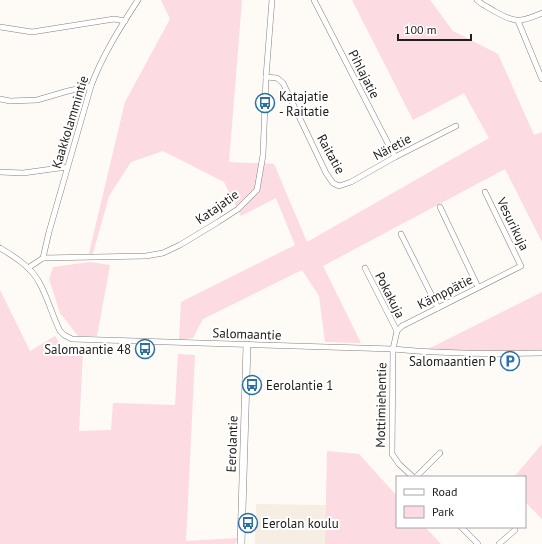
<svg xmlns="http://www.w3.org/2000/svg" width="542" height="544" viewBox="0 0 542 544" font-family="'PT Sans',sans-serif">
  <rect width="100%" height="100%" fill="#fefaf6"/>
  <polygon fill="#f7eee3" points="256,504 326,505 325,544 255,544"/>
  <g fill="#fcdbe2">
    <polygon points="161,0 242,0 229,162 274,164 307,242 489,138 464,93 413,120 352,0 430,0 453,31 498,54 534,135 542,132 542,242 505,169 323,266 361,343 325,342 319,296 302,270 203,319 193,338 179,340 181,302 295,245 276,198 241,216 224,182 163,151 131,162 109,196 92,257 88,257 125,102 170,19"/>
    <polygon points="90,262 110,265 97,336 78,336 60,313 49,279 53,267"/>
    <path d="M0 290 30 351 55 336C62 349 69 349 83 351L79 431 111 430 113 403 175 405 178 354 195 355 186 541 238 538 235 544H0Z"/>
    <polygon points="542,292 542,352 422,352"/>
    <polygon points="542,444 542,519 525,502 525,477 514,477"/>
    <polygon points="327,451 359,454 397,496 397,527 425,527 441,544 325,544"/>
  </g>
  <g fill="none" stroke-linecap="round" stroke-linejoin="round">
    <g stroke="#83807c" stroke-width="6">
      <g id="street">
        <polyline points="314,0 395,157"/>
        <path d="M477 0C482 5 488 7 494 11 515 23 520 23 542 13"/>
        <polyline points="518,21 542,79"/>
        <polyline points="0,27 32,32 114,19 125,21"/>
        <polyline points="266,77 277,78 283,83 326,173 333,183 339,186 351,182 395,157 456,126"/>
        <polyline points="0,99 10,101 37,100 68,91 91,86"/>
        <polyline points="0,172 23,173 67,167"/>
        <polyline points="440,207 478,287"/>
        <polyline points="401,234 438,308"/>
        <path d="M0 248C15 257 31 267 39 282 48 298 52 315 60 331L64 335 72 339 393 349C443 354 492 354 542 353"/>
        <path d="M43 258 49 232 91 86C102 56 121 26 138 0"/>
        <polyline points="28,268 43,258 146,256 163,253 180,245 218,222 238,209 257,190 263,155 266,77 272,0"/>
        <polyline points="365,268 397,331"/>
        <polyline points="413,477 399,464 392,454 393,349 397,331 402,326 521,266 485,192"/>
        <polyline points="416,477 440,453"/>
        <polyline points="461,527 478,544"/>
        <polyline points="499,544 515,530"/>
      </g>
    </g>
    <g stroke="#83807c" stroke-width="8">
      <polyline id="secondary" points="241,544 247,345"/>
    </g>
    <use href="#street" stroke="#fff" stroke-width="5"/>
    <use href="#secondary" stroke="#fff" stroke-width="7"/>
  </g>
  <defs>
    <g id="bus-ring" transform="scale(1)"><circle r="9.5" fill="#fff" stroke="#2b70a5" stroke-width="1.5"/><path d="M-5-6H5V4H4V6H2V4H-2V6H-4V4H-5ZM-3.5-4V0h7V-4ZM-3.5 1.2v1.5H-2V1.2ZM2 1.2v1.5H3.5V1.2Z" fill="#2b70a5"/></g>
    <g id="parking-ring" transform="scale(1)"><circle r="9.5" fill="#fff" stroke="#2b70a5" stroke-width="1.5"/><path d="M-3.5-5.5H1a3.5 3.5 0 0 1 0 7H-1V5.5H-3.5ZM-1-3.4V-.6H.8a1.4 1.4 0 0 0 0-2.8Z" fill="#2b70a5"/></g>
  </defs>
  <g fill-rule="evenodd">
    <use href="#bus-ring" x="265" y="103"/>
    <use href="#bus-ring" x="145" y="349"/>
    <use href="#parking-ring" x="510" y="361"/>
    <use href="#bus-ring" x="252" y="385"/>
    <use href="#bus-ring" x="248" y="523"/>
  </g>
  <g text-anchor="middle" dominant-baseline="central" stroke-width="4" stroke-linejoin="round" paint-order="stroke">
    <g font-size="13" fill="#21201e" stroke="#fff">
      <text transform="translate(364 74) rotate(63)">Pihlajatie</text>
      <text transform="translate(70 122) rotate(-73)">Kaakkolammintie</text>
      <text transform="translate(392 147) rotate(-28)">Näretie</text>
      <text transform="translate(331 154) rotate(61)">Raitatie</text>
      <text transform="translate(217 207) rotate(-35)">Katajatie</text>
      <text transform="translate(513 224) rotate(64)">Vesurikuja</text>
      <text transform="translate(445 292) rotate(-27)">Kämppätie</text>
      <text transform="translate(390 295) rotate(63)">Pokakuja</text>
      <text transform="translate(247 334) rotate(2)">Salomaantie</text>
      <text transform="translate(381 405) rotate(-89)">Mottimiehentie</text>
      <text transform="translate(232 444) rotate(-88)">Eerolantie</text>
    </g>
    <g font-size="13" fill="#21201e" stroke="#fff" text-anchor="start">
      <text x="279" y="96">Katajatie<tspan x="279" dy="15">- Raitatie</tspan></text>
      <text x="131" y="349" text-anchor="end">Salomaantie 48</text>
      <text x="496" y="361" text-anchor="end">Salomaantien P</text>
      <text x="266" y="385">Eerolantie 1</text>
      <text x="262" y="523">Eerolan koulu</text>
    </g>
  </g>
  <rect x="396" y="476" width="130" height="52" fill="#ffffff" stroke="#a6a6a5"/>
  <rect x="404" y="489" width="20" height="6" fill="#ffffff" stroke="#a6a6a5"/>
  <text x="432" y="496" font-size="12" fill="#21201e">Road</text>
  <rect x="404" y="506" width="20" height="12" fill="#fcdbe2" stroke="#a6a6a5"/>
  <text x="432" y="516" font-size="12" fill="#21201e">Park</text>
  <path d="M398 34v6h73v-6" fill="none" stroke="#21201e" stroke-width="2"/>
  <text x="404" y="34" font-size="12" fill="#21201e" stroke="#ffffff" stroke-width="3" paint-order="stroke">100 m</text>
</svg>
